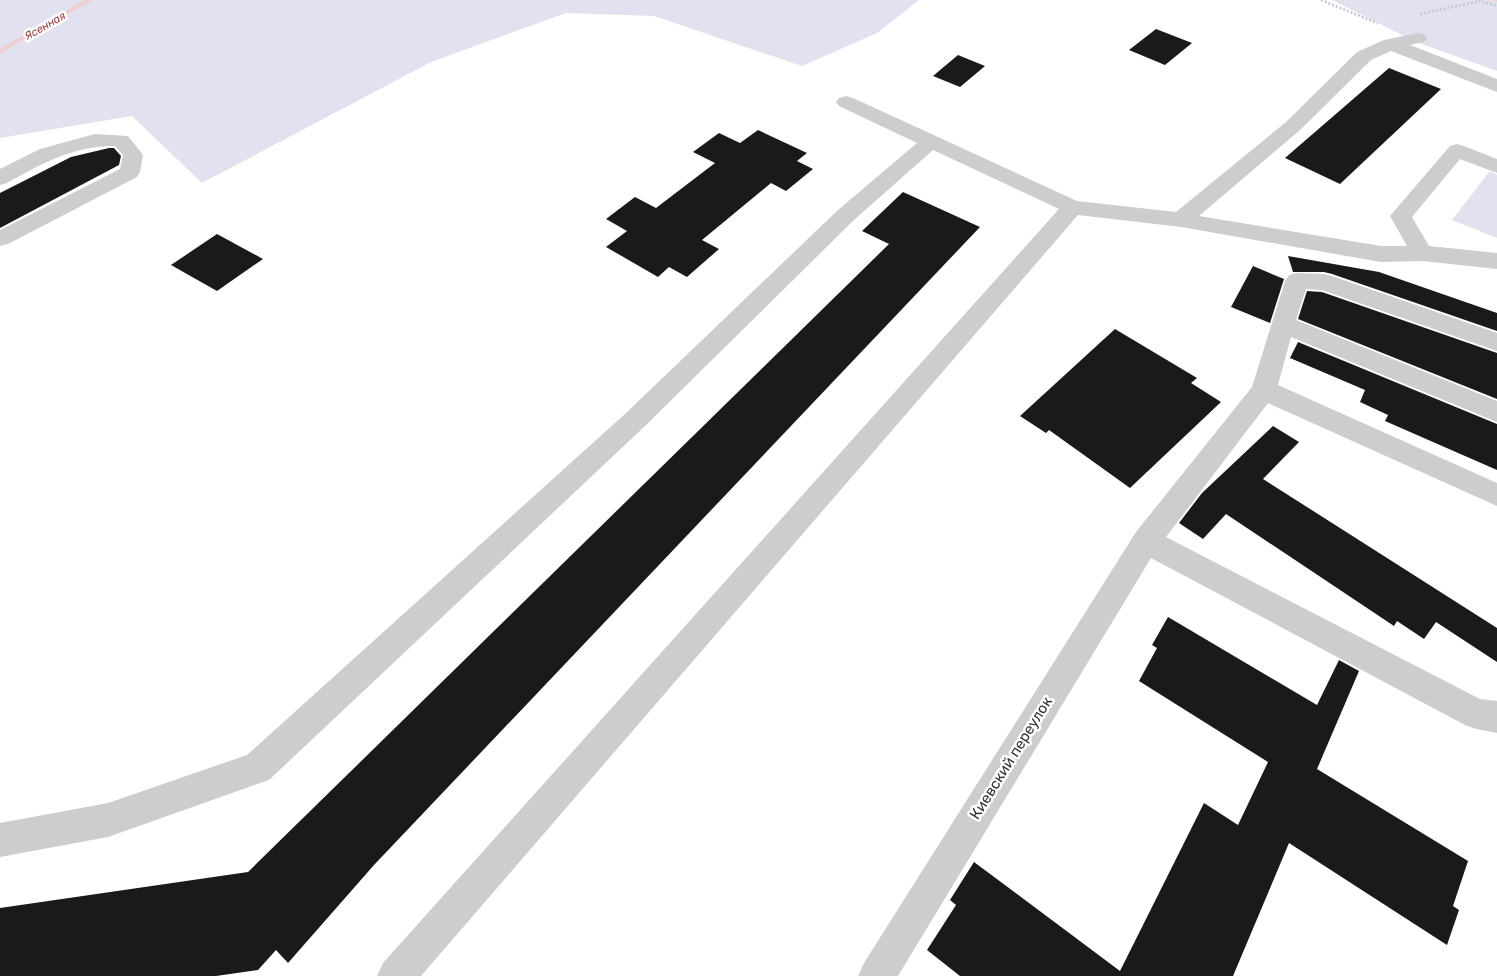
<svg xmlns="http://www.w3.org/2000/svg" width="1497" height="976" viewBox="0 0 1497 976" font-family="Rubik,sans-serif">
  <rect width="100%" height="100%" fill="#fff"/>
  <g fill="#e1e1ef">
    <polygon points="0,0 919,0 877,33 802,66 654,16 566,13 431,62 202,183 132,116 0,138"/>
    <polygon points="1332,0 1497,0 1497,71 1416,42"/>
    <polygon points="1490,171 1497,175 1497,238 1452,220"/>
  </g>
  <g fill="none" stroke-linecap="round" stroke-linejoin="round">
    <g fill="#f0cdd0" fill-rule="evenodd">
      <polygon points="85,0 93,0 68,14 52,27 18,42 0,54 0,49 14,40 48,25 64,12"/>
      <polygon points="1493,0 1497,0 1497,2 1494,1"/>
    </g>
  </g>
  <g fill="#1a1a1a">
    <polygon points="1156,29 1192,43 1165,65 1129,50"/>
    <polygon points="958,55 985,66 960,87 933,76"/>
    <polygon points="1389,68 1441,89 1340,184 1285,158"/>
    <polygon points="758,130 807,153 797,161 813,169 786,191 771,183 702,240 719,249 687,277 669,267 658,277 606,247 627,231 606,219 635,197 656,208 715,163 693,152 719,133 740,143"/>
    <polygon points="109,148 114,148 121,156 119,165 0,228 0,193 71,157"/>
    <polygon points="903,192 980,227 374,865 288,963 276,950 258,970 216,976 0,976 0,908 248,872 889,244 862,231"/>
    <polygon points="217,234 263,259 217,291 171,265"/>
    <polygon points="1288,256 1379,272 1497,313 1497,331 1332,274 1324,272 1293,272"/>
    <polygon points="1253,266 1284,279 1270,323 1231,307"/>
    <polygon points="1307,291 1322,292 1497,353 1497,399 1298,319"/>
    <polygon points="1115,329 1197,378 1191,383 1221,402 1130,488 1049,430 1046,433 1020,416"/>
    <polygon points="1298,342 1497,424 1497,470 1385,421 1388,415 1360,402 1365,390 1290,358"/>
    <polygon points="1273,426 1299,442 1263,479 1497,628 1497,662 1436,622 1424,639 1397,621 1394,626 1226,514 1203,539 1179,523 1202,493"/>
    <polygon points="1168,617 1317,705 1339,660 1359,671 1317,769 1468,861 1453,906 1459,910 1447,945 1289,843 1233,976 960,976 927,950 956,905 950,900 974,862 1120,971 1204,803 1238,825 1268,762 1139,681 1157,648 1152,645"/>
  </g>
  <g fill="none" stroke-linecap="round" stroke-linejoin="round">
    <g stroke="#c7c7c7" stroke-width="2.5" stroke-dasharray="2 2" stroke-linecap="butt">
      <polyline points="1321,0 1377,23"/>
      <polyline points="1420,14 1480,1 1497,6"/>
    </g>
    <g fill="#cdcdcd" fill-rule="evenodd">
      <polygon points="1418,33 1424,34 1427,38 1424,42 1410,45 1497,79 1497,92 1391,51 1371,60 1300,130 1199,216 1381,246 1407,246 1390,216 1450,146 1457,144 1464,146 1497,159 1497,173 1460,159 1412,217 1429,246 1497,253 1497,269 1422,261 1381,262 1181,227 1078,215 421,976 377,976 383,963 1059,209 933,150 854,220 644,427 269,780 108,837 0,857 0,823 108,803 247,755 626,413 838,210 917,143 839,106 836,102 839,98 846,96 853,98 1077,201 1176,212 1286,122 1357,52 1384,40"/>
      <path d="M95 134 128 136 143 155 140 172 137 177 8 244 0 246V230L120 169 123 155 115 146C73 146 43 163 7 183L0 185V169L40 149Z"/>
      <polygon points="1297,273 1324,274 1332,276 1497,333 1497,351 1322,290 1306,289 1296,320 1497,401 1497,422 1291,337 1278,385 1497,483 1497,506 1268,403 1166,537 1480,699 1497,701 1497,733 1476,729 1465,725 1151,558 898,976 858,976 864,963 1136,532 1252,387 1285,281 1289,275"/>
    </g>
  </g>
  <g text-anchor="middle" dominant-baseline="central" stroke-width="5" stroke-linejoin="round" paint-order="stroke">
    <g font-size="11" font-style="italic" fill="#9b3a42" stroke="#fff">
      <text transform="translate(45 26) rotate(-30)">Ясенная</text>
    </g>
    <g font-size="15" fill="#333" stroke="#fff">
      <text transform="translate(1011 758) rotate(-58)">Киевский переулок</text>
    </g>
  </g>
</svg>
